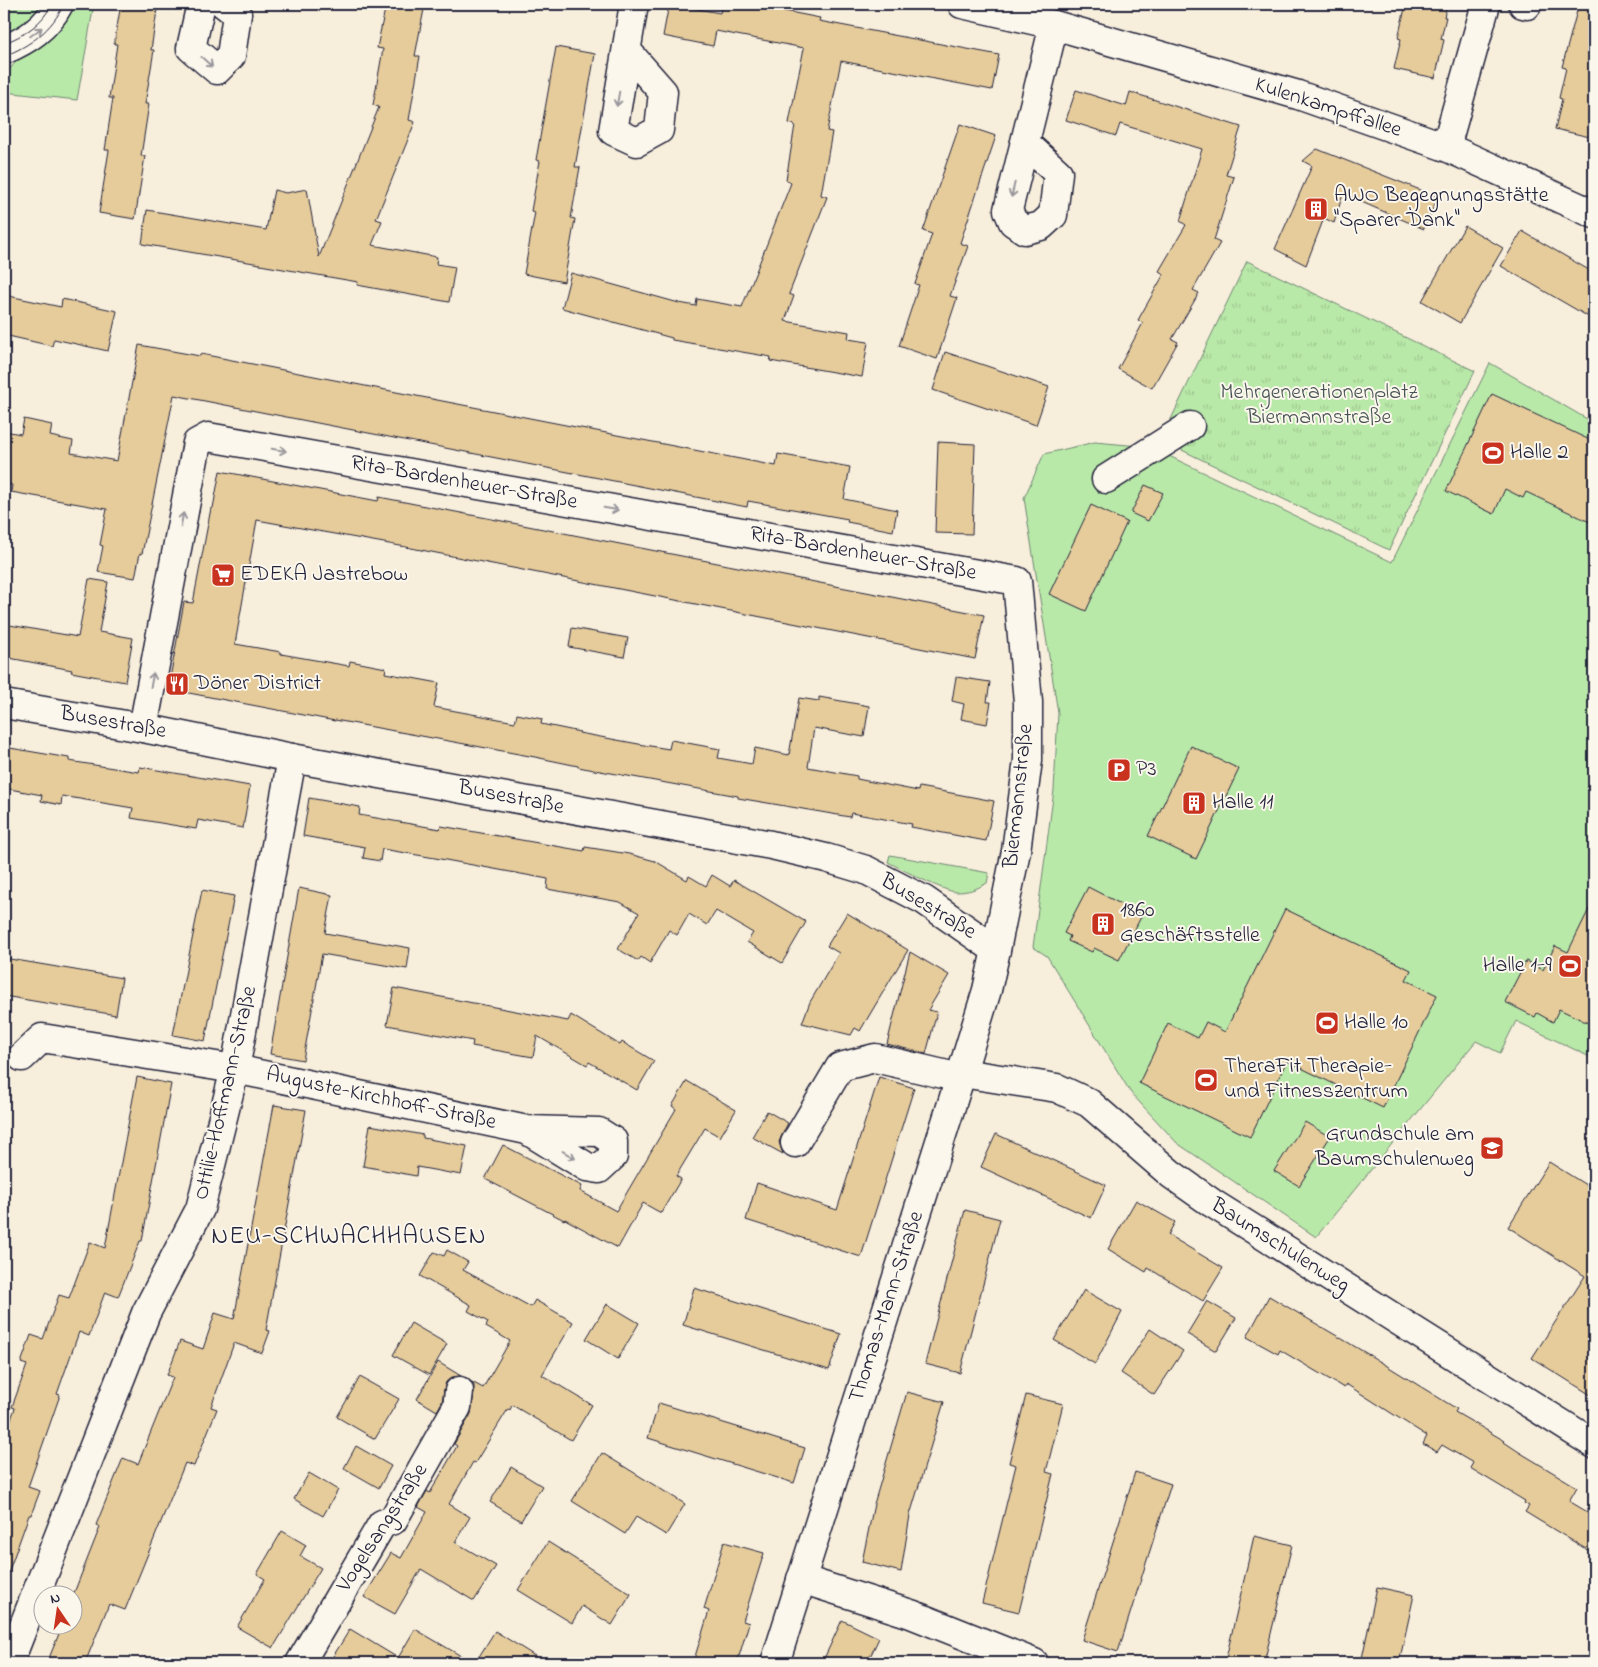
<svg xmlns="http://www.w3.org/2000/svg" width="1598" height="1667" viewBox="0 0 1598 1667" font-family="'Indie Flower',sans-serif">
  <defs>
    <pattern id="park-tufts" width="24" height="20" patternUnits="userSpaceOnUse" patternTransform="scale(1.25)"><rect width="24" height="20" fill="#b9e9a8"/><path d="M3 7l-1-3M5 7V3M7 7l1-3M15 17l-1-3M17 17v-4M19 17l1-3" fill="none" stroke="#9fc892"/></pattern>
  </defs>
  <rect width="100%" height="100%" fill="#f7eedc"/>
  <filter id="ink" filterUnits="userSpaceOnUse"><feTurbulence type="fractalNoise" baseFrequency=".02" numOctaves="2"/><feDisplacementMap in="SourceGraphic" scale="10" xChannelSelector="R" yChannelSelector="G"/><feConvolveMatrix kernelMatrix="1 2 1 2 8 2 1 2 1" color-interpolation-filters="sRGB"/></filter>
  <g filter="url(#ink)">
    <g fill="#b9e9a8" stroke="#6e8672">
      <polygon points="4,4 42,4 40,10 20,29 4,35"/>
      <polygon points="70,4 94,4 77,100 4,92 4,68 11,68 17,59"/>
      <polygon points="1490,363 1594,423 1594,1059 1516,1021 1500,1053 1476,1041 1316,1237 1177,1143 1131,1093 1047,956 1033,947 1054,790 1058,713 1024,498 1044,454 1095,442 1150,447 1392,562"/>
      <path d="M890 855 989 873 987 883C977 889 968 892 957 892 944 892 902 869 888 862Z"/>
    </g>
    <polygon fill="url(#park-tufts)" stroke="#6e8672" points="1247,261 1475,371 1389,550 1161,440"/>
    <g fill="#e6cc9b" stroke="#22223b">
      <polygon points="121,4 158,4 151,50 154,50 145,104 149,104 141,156 145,156 135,219 99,213 109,150 105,150 113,98 109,98 117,44 114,44"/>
      <polygon points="386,4 425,4 415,56 420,56 409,120 415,122 376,219 382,221 372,245 437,257 436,264 455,267 449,302 357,285 358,282 260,265 260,264 142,244 147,210 266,230 274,190 286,193 307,189 319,257 379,107 373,105 383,49 377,48"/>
      <polygon points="669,4 720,13 722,4 749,4 820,18 819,21 999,55 992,90 841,61 827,131 832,132 821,195 827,197 789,294 794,296 785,321 849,332 848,339 868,342 862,377 770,361 771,357 672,340 672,338 562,308 571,273 679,303 696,306 697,299 742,307 791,183 786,180 795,125 789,123 804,48 716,31 713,46 663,36"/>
      <polygon points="1406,4 1447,4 1444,17 1446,17 1441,39 1444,40 1435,78 1394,69 1401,39 1398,38"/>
      <polygon points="1578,7 1594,11 1594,138 1555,129 1562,99 1559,98 1566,68 1562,67"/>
      <polygon points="556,47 595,54 575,167 580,167 571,218 575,219 564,282 524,274 535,212 531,211 540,161 536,160"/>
      <polygon points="1076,90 1126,106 1130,92 1241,127 1226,175 1234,177 1214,240 1220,243 1193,290 1199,293 1172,339 1178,342 1152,388 1118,369 1143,323 1138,320 1164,274 1159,271 1186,225 1180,221 1202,149 1120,124 1116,136 1066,120"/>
      <polygon points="960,124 996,136 960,243 968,246 950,296 957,298 937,359 899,346 919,285 915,284 932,234 923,231"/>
      <polygon points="1317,149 1438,197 1424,229 1343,194 1334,223 1324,218 1306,265 1275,249 1312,166 1303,161"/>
      <polygon points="1465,226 1503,248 1460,323 1422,301"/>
      <polygon points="1522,231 1594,273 1594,320 1501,266"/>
      <polygon points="4,295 61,307 62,299 117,311 108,351 54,339 52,346 4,335"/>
      <polygon points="139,345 200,356 201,354 776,466 778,454 850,467 844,499 897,510 893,531 847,522 848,519 748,501 747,507 174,395 142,554 140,553 135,578 98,572 103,546 100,545 107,509 11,492 12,485 4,484 4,431 21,434 24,419 52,425 50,436 73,441 71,453 117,461"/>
      <polygon points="945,352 1049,387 1036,425 933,390"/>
      <polygon points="1492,394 1594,442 1594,524 1526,492 1523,498 1505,489 1494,514 1446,491"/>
      <polygon points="938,442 975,444 972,534 935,533"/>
      <polygon points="220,471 378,501 379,497 984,615 975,659 406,547 257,520 235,644 281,652 281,654 349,666 350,661 386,668 385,673 439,683 434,707 515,722 517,714 542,719 541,724 580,732 579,733 644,745 669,749 671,740 720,749 718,758 752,764 755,748 789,755 799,698 819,701 819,697 869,706 864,737 814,728 808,767 857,776 857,779 918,791 919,787 994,801 986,841 911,827 912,824 851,813 850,817 738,798 738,796 578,767 578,766 535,757 335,720 335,721 168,689 184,602 193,603 211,508 213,508"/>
      <polygon points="1145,485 1163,493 1148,521 1131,513"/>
      <polygon points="1091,505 1127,522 1086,611 1049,594"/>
      <polygon points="89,579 108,582 99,632 133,638 125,682 71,672 72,670 4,657 4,624 78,637"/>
      <polygon points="572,628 628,638 624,657 569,647"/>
      <polygon points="956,677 990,682 987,702 991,702 987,724 961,719 964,704 952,701"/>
      <polygon points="1191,746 1239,769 1196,859 1148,836"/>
      <polygon points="4,747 69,758 69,761 107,767 139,772 140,767 250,786 243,828 198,820 196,829 131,818 133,808 62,796 61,805 41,801 42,795 4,788"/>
      <polygon points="309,798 360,807 359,815 440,829 441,826 584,851 585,847 629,854 655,861 687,880 689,876 706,886 712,875 730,886 734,880 806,922 782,963 747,942 753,933 716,911 707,925 689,914 677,935 669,930 650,963 641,957 638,961 618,949 639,913 620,902 547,889 548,879 435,858 382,849 380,861 363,858 365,847 303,836"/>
      <polygon points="1088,887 1142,915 1119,960 1094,948 1092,952 1068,941 1070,936 1064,933"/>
      <polygon points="299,888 332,895 325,933 410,948 407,969 322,954 303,1060 270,1054"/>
      <polygon points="202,890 234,896 205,1041 173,1035"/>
      <polygon points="1594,899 1594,1026 1559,1009 1553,1022 1537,1013 1535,1017 1505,1002 1526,961 1543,970 1555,946 1568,952"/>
      <polygon points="1285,909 1411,970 1406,980 1437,995 1383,1108 1287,1061 1250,1137 1139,1083 1168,1023 1198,1038 1206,1022 1225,1032"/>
      <polygon points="847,913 908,950 860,1031 855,1028 851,1035 802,1023 810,1002 839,953 827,946"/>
      <polygon points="910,952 949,975 928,1010 937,1012 926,1054 887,1044"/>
      <polygon points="4,958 122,978 116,1015 4,996"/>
      <polygon points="394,988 568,1021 571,1015 620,1045 622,1042 654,1061 637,1090 589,1062 587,1065 537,1036 533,1057 472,1046 473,1041 387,1025"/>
      <polygon points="137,1077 171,1084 142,1241 140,1241 118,1297 105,1292 89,1336 79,1332 57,1394 60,1395 28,1487 40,1491 31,1515 29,1515 6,1579 4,1579 4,1439 15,1408 12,1407 27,1365 21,1363 31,1335 43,1339 59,1295 69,1298 90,1242 105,1248"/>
      <polygon points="879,1077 914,1088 861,1257 746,1220 757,1183 837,1210"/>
      <polygon points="687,1081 736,1110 720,1137 705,1128 676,1176 681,1179 661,1213 643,1203 618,1248 565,1219 564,1220 485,1179 503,1145 582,1186 580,1191 616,1211 676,1109 672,1106"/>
      <polygon points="274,1105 306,1110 266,1330 270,1331 262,1353 234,1343 211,1407 217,1409 194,1466 185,1463 125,1610 109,1604 85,1663 47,1663 63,1624 72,1624 72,1598 100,1527 96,1525 123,1458 138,1464 173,1377 167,1375 180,1341 203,1349 215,1313 234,1319"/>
      <polygon points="767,1111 788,1123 782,1135 779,1142 783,1154 752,1137"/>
      <polygon points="1305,1122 1330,1137 1299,1186 1274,1171"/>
      <polygon points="370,1125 423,1135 423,1138 467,1146 461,1175 417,1167 416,1176 363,1166"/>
      <polygon points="996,1134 1106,1185 1091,1218 981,1167"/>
      <polygon points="1549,1162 1594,1190 1594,1397 1532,1358 1585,1276 1508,1227"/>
      <polygon points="1136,1200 1175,1222 1168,1235 1223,1268 1203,1301 1148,1268 1146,1272 1108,1249"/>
      <polygon points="965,1210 1000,1219 960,1373 925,1364"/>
      <polygon points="447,1250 468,1262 463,1270 531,1307 535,1300 573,1322 542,1375 592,1405 571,1440 512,1405 510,1410 508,1409 475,1463 473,1462 449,1504 470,1517 455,1542 496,1566 474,1601 421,1569 395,1614 364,1597 391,1553 401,1558 427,1512 418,1507 427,1491 430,1493 457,1446 454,1444 471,1414 474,1392 474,1385 470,1381 483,1388 510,1341 486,1327 488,1322 468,1311 471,1305 420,1276 434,1252 444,1256"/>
      <polygon points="694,1288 841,1334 829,1370 683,1325"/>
      <polygon points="1084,1290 1122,1312 1095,1364 1054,1340"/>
      <polygon points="1269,1296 1371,1356 1457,1409 1455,1412 1505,1441 1504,1442 1519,1452 1577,1487 1569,1501 1594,1516 1594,1554 1525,1512 1529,1506 1524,1503 1525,1501 1470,1468 1473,1463 1442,1445 1437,1452 1423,1444 1427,1436 1346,1384 1344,1388 1280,1350 1278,1354 1247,1337"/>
      <polygon points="1207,1301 1236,1318 1216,1351 1187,1334"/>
      <polygon points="607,1304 639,1323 618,1359 586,1339"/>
      <polygon points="411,1323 447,1344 429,1375 393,1355"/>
      <polygon points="1150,1329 1183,1351 1154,1395 1121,1373"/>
      <polygon points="438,1362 461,1376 452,1377 446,1382 444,1389 442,1402 437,1411 417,1399"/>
      <polygon points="360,1377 399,1399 375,1439 337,1417"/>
      <polygon points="907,1392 944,1402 910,1515 901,1572 862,1562 874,1504"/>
      <polygon points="1026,1395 1063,1404 1046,1472 1053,1474 1019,1612 982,1603 1016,1465 1009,1463"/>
      <polygon points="659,1403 805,1448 794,1483 648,1438"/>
      <polygon points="356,1446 391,1466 379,1488 344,1468"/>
      <polygon points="602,1453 685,1504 666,1535 636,1517 625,1534 572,1501"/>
      <polygon points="511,1467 542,1486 521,1521 490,1502"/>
      <polygon points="1135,1472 1171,1484 1118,1652 1082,1640"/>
      <polygon points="309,1473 338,1490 323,1516 294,1499"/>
      <polygon points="282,1531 306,1545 300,1556 321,1568 273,1648 237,1627 265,1579 257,1574"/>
      <polygon points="1254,1536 1292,1545 1264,1663 1225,1663"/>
      <polygon points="548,1542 631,1594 612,1625 582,1606 572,1623 518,1590"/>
      <polygon points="724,1542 764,1553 743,1621 749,1623 737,1663 693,1663 709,1611 704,1609"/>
      <polygon points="1377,1587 1414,1595 1399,1663 1361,1663"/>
      <polygon points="842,1620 879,1638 867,1663 822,1663"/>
      <polygon points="350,1629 398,1658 415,1629 473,1663 329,1663"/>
      <polygon points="495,1631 546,1663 475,1663"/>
    </g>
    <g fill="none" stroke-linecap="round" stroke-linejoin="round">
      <g stroke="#22223b" stroke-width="31">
        <g id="minor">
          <polyline points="201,4 191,48 217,70 231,56 237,14 224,4"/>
          <polyline points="962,4 1054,25 1298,95 1446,147 1594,214"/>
          <polyline points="1523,4 1527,5"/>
          <path d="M4 50C28 40 47 27 59 4"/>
          <polyline points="627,51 663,92 659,130 637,142 613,131 634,4"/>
          <polyline points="1025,143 1058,173 1053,215 1041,226 1025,230 1013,222 1008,210 1054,25"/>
          <polyline points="1446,147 1486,4"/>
          <polyline points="1106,479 1190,426"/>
          <polyline points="4,704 143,728 292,758 771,845 826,858 866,870 924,900 996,950"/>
          <polyline points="143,728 197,443 208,437 1017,581 1028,702 1028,760 1016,851 996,950 987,990 960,1078 775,1663"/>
          <polyline points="22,1057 42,1038 235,1069 527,1130 599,1132 613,1141 613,1156 599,1169 587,1167 527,1130"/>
          <polyline points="962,1073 1057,1088 1089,1103 1171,1174 1212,1203 1594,1444"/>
          <polyline points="795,1143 840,1067 875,1058 960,1078"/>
          <polyline points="801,1579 911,1614 1034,1663"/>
          <polyline points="9,1663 146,1313 200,1209 235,1069 292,758"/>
          <polyline points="300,1663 382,1524 393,1520 457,1407 459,1391"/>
        </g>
      </g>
      <use href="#minor" stroke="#fbf7ec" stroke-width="28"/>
      <g stroke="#22223b" stroke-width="1">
        <path d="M4 43C24 36 43 23 52 4"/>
        <path d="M4 56C30 46 52 30 64 4"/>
      </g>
    </g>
    <defs><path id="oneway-shaft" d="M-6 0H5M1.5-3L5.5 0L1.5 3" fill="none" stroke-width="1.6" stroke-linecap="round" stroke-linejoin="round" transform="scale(1.25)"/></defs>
    <g stroke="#99979c">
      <use href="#oneway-shaft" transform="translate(36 32) rotate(-37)"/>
      <use href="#oneway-shaft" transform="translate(207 62) rotate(42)"/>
      <use href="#oneway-shaft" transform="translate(618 99) rotate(100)"/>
      <use href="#oneway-shaft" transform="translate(1013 190) rotate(103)"/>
      <use href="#oneway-shaft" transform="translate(279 450) rotate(10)"/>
      <use href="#oneway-shaft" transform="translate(611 509) rotate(10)"/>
      <use href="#oneway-shaft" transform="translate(182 520) rotate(-79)"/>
      <use href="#oneway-shaft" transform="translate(152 680) rotate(-79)"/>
      <use href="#oneway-shaft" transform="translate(569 1155) rotate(31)"/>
    </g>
  </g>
  <defs>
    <g id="building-square" transform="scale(1.25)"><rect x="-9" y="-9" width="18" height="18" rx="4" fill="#c8321e" stroke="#fbf7ec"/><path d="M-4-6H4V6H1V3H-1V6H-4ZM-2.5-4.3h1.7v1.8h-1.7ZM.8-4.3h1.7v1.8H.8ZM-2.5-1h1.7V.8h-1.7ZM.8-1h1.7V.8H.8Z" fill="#fff"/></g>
    <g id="stadium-square" transform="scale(1.25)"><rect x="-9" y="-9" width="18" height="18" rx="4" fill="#c8321e" stroke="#fbf7ec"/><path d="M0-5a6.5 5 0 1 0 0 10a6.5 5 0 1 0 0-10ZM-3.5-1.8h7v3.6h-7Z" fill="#fff"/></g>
    <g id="supermarket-square" transform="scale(1.25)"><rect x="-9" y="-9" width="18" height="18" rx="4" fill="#c8321e" stroke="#fbf7ec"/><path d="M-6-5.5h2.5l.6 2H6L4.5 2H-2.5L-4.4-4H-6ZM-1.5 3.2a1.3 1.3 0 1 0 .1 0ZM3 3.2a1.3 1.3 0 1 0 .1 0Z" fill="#fff"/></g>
    <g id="restaurant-square" transform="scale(1.25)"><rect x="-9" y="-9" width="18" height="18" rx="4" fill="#c8321e" stroke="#fbf7ec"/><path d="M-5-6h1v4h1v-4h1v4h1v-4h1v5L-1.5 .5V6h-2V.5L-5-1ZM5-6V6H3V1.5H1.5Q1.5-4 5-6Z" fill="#fff"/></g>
    <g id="parking-square" transform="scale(1.25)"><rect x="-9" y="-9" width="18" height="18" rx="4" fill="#c8321e" stroke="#fbf7ec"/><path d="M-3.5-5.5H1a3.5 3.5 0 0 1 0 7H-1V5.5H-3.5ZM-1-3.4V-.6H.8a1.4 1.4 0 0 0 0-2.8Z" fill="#fff"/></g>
    <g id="school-square" transform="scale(1.25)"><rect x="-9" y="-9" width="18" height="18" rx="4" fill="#c8321e" stroke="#fbf7ec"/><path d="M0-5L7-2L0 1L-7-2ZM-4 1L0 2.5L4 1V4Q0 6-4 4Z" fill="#fff"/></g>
  </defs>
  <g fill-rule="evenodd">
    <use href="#building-square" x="1316" y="209"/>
    <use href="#stadium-square" x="1493" y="453"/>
    <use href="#supermarket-square" x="223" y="575"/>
    <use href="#restaurant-square" x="177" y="684"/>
    <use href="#parking-square" x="1119" y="770"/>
    <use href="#building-square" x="1194" y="803"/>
    <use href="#building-square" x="1103" y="924"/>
    <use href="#stadium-square" x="1570" y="966"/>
    <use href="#stadium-square" x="1327" y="1023"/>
    <use href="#stadium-square" x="1206" y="1080"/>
    <use href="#school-square" x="1492" y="1148"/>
  </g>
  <g text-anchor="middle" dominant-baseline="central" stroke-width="4" stroke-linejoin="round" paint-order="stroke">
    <g font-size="22" fill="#22223b" stroke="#fbf7ec">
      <text transform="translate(1328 108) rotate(18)">Kulenkampffallee</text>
      <text transform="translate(464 483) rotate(10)">Rita-Bardenheuer-Straße</text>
      <text transform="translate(863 554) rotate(10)">Rita-Bardenheuer-Straße</text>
      <text transform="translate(113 723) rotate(10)">Busestraße</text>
      <text transform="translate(1019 796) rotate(-84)">Biermannstraße</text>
      <text transform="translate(511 798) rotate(11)">Busestraße</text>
      <text transform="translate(928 907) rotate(31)">Busestraße</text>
      <text transform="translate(226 1093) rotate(-77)">Ottilie-Hoffmann-Straße</text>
      <text transform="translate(381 1099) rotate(12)">Auguste-Kirchhoff-Straße</text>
      <text transform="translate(1280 1246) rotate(32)">Baumschulenweg</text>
      <text transform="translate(887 1307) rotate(-72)">Thomas-Mann-Straße</text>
      <text transform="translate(383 1528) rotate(-57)">Vogelsangstraße</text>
    </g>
    <g font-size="22" fill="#22223b" stroke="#fbf7ec" text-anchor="start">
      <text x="1334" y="196">AWO Begegnungsstätte<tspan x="1334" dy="25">"Sparer Dank"</tspan></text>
      <text x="1510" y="453">Halle 2</text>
      <text x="240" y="575">EDEKA Jastrebow</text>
      <text x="194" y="684">Döner District</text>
      <text x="1136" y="770">P3</text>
      <text x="1212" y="803">Halle 11</text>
      <text x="1120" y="911">1860<tspan x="1120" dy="25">Geschäftsstelle</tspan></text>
      <text x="1552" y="966" text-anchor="end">Halle 1-9</text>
      <text x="1344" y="1023">Halle 10</text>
      <text x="1224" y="1067">TheraFit Therapie-<tspan x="1224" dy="25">und Fitnesszentrum</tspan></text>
      <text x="1474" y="1135" text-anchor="end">Grundschule am<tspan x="1474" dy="25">Baumschulenweg</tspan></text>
    </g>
    <g font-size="22" fill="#485456" stroke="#fbf7ec">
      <text x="1319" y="393">Mehrgenerationenplatz<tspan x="1319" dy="25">Biermannstraße</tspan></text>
    </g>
    <g font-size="25" letter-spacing="1" fill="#22223b" stroke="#fbf7ec">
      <text x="349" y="1237">NEU-SCHWACHHAUSEN</text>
    </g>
  </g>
  <rect width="1598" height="1667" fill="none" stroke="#fbf7ec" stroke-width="20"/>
  <rect x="10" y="10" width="1578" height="1647" fill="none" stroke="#22223b" stroke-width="2" filter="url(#ink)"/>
  <g transform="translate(58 1610) rotate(347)"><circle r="24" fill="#fbf7ec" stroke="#a4a2a5"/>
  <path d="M0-4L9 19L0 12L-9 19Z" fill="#c8321e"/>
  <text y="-8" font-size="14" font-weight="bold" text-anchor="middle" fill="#22223b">N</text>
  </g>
</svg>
